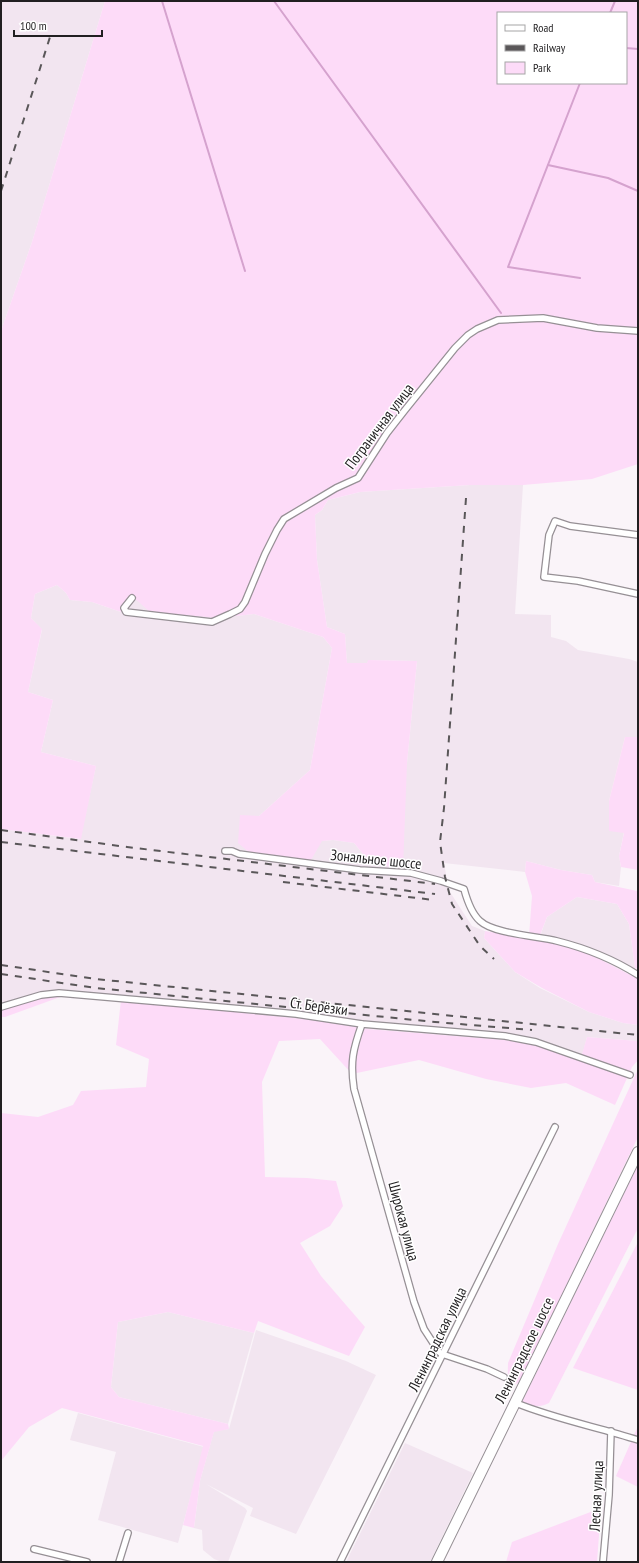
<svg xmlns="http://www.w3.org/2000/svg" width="639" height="1563" viewBox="0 0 639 1563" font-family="'PT Sans Narrow',sans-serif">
  <rect width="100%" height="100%" fill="#faf4f9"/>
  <g fill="#f2e5f0">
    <polygon points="1,1 105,1 32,242 1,331"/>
    <polygon points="470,485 523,485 515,614 551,615 551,637 566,641 578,650 629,659 638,662 638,737 625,737 609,801 624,832 619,856 621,867 619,886 595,882 592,875 561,870 526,861 525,872 444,863 448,885 450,892 472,926 485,931 484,938 515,972 540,988 589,1012 623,1023 638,1025 638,1041 587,1037 581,1061 534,1045 505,1040 367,1029 121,1000 63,996 1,1009 1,829 80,839 96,766 41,752 53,700 28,692 42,630 31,618 35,594 57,585 66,593 70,600 92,602 121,612 132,596 219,618 254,614 323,637 332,648 310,770 259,816 322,841 333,840 354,843 364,855 407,763 417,661 369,660 367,663 347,664 345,634 327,627 317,560 315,515 322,510 328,500 360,492"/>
    <polygon points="577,897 617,904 629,924 635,968 633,976 586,952 539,939 547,917"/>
    <polygon points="168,1312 254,1333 228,1424 119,1397 111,1387 118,1322"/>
    <polygon points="256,1330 346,1361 376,1375 296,1534 250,1516 253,1508 206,1484 245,1508 247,1511 228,1562 222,1562 214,1559 203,1550 202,1530 194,1528 200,1481 214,1431 229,1429"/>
    <polygon points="78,1413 204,1447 178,1543 98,1520 116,1452 70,1440"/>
    <polygon points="405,1443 473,1473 430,1562 346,1562"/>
  </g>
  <g fill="#fddbf8" fill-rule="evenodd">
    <path d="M105 1H638V464L592 479 523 485H470L360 492 328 500 322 510 315 515 317 560 327 627 345 634 347 663H367L368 660 417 661 407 763 403 869 378 865 364 855 354 843 333 840 322 841 311 860 250 853 238 843 240 815 259 816 310 770 332 648 323 637 254 614 219 618 150 612 132 596 121 612 92 602 70 600 66 593 57 585 35 594 31 618 42 629 28 692 53 700 41 752 96 766 81 839 1 829V331L32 242ZM498 13H626V83H498Z"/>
    <polygon points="625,737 638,737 638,870 621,867 619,856 624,833 609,831 609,801"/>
    <polygon points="526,861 561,870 592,875 595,882 637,891 638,969 635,968 629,924 617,904 577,897 547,917 539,938 586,952 638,979 638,1025 623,1023 589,1012 542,988 515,972 484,938 485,931 508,935 529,936 532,896 525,872"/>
    <polygon points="63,996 5,1017 1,1017 1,1009 42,997"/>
    <polygon points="121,1000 312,1020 367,1029 505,1040 534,1045 580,1061 587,1037 638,1041 638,1060 632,1067 615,1105 566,1083 531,1088 486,1079 419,1060 352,1074 320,1039 279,1041 262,1082 265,1177 307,1178 336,1181 343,1206 330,1226 300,1243 321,1276 365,1327 349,1356 258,1321 254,1333 168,1312 118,1322 111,1387 119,1397 228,1424 229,1429 214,1432 200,1481 194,1528 183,1525 203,1446 62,1408 29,1427 1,1461 1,1113 38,1117 73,1105 81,1091 146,1087 149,1059 116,1045"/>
    <path d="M638 1069V1137L519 1383 514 1384C506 1379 508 1372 508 1363L558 1244Z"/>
    <path d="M638 1165V1228L549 1403C538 1408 533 1407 522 1402Z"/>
    <polygon points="638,1242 638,1390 573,1368"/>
    <polygon points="638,1426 638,1487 616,1476"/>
    <polygon points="601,1508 597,1562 506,1562 512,1542"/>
  </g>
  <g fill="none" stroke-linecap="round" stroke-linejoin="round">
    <g stroke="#d5a2ce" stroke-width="2">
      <polyline points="162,1 245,271"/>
      <polyline points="274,1 501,313"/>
      <polyline points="610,13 615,1"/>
      <polyline points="626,48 638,49"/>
      <polyline points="580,83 508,267 580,278"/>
      <polyline points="548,165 608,178 638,191"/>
    </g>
    <g stroke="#969095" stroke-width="8">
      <g id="street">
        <polyline points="638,535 570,526 555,521 549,535 544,577 578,581 638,594"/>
        <polyline points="132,598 124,608 126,612 212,622 230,614 240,609 245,602 265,554 277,530 284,519 336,488 358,478 387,433 405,410 455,348 468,335 477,329 498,320 543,318 597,328 638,331"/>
        <path d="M225 851H232L239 854 360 870 411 873 441 881 464 889C467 900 472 914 480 921 494 934 538 936 557 941 585 948 613 959 638 975"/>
        <polyline points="1,1007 41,995 59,993 242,1009 296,1014 362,1024 505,1036 536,1042 630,1075"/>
        <path d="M362 1024C353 1049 350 1062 354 1089L414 1302 424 1329 439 1352 442 1354 487 1369 504 1377"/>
        <path d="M516 1403C555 1419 598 1427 638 1440"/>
        <polyline points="34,1549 87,1562"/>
        <polyline points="119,1562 128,1533"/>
        <polyline points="340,1562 555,1127"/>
        <polyline points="603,1562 609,1495 611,1431"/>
      </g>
    </g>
    <g stroke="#969095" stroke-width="12">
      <polyline id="highway" points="437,1562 638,1152"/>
    </g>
    <use href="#street" stroke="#fff" stroke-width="5.5"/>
    <use href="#highway" stroke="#fff" stroke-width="10"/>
    <g stroke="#5a5759" stroke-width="2" stroke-dasharray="7 7" stroke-linecap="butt">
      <polyline points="1,191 50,37"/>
      <polyline points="466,498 444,808 440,842 445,877 452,904 480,946 494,959"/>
      <polyline points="1,830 127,847 435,884"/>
      <polyline points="1,842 435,894"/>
      <polyline points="283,882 434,900"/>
      <polyline points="1,965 96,979 638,1035"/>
      <polyline points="1,974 96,988 435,1022 532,1030"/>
    </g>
  </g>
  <g text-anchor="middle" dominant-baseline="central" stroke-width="3" stroke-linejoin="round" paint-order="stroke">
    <g font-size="15" fill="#211f21" stroke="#fff">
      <text transform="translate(379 426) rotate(-53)">Пограничная улица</text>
      <text transform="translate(376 859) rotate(6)">Зональное шоссе</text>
      <text transform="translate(319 1006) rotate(8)">Ст. Берёзки</text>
      <text transform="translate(404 1221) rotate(75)">Широкая улица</text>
      <text transform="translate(437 1339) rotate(-64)">Ленинградская улица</text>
      <text transform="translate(524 1350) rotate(-64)">Ленинградское шоссе</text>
      <text transform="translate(596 1496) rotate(-87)">Лесная улица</text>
    </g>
  </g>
  <rect width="639" height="1563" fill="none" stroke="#211f21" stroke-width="4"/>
  <rect x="497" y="12" width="130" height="72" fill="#ffffff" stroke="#a6a5a6"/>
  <rect x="505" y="25" width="20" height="6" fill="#ffffff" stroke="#a6a5a6"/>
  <text x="533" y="32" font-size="12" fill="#211f21">Road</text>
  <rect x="505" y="45" width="20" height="6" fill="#5a5759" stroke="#a6a5a6"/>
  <text x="533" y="52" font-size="12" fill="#211f21">Railway</text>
  <rect x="505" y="62" width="20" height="12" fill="#fddbf8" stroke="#a6a5a6"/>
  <text x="533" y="72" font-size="12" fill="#211f21">Park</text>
  <path d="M14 30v6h88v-6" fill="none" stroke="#211f21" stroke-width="2"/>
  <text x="20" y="30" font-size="12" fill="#211f21" stroke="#ffffff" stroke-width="3" paint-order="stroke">100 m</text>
</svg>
